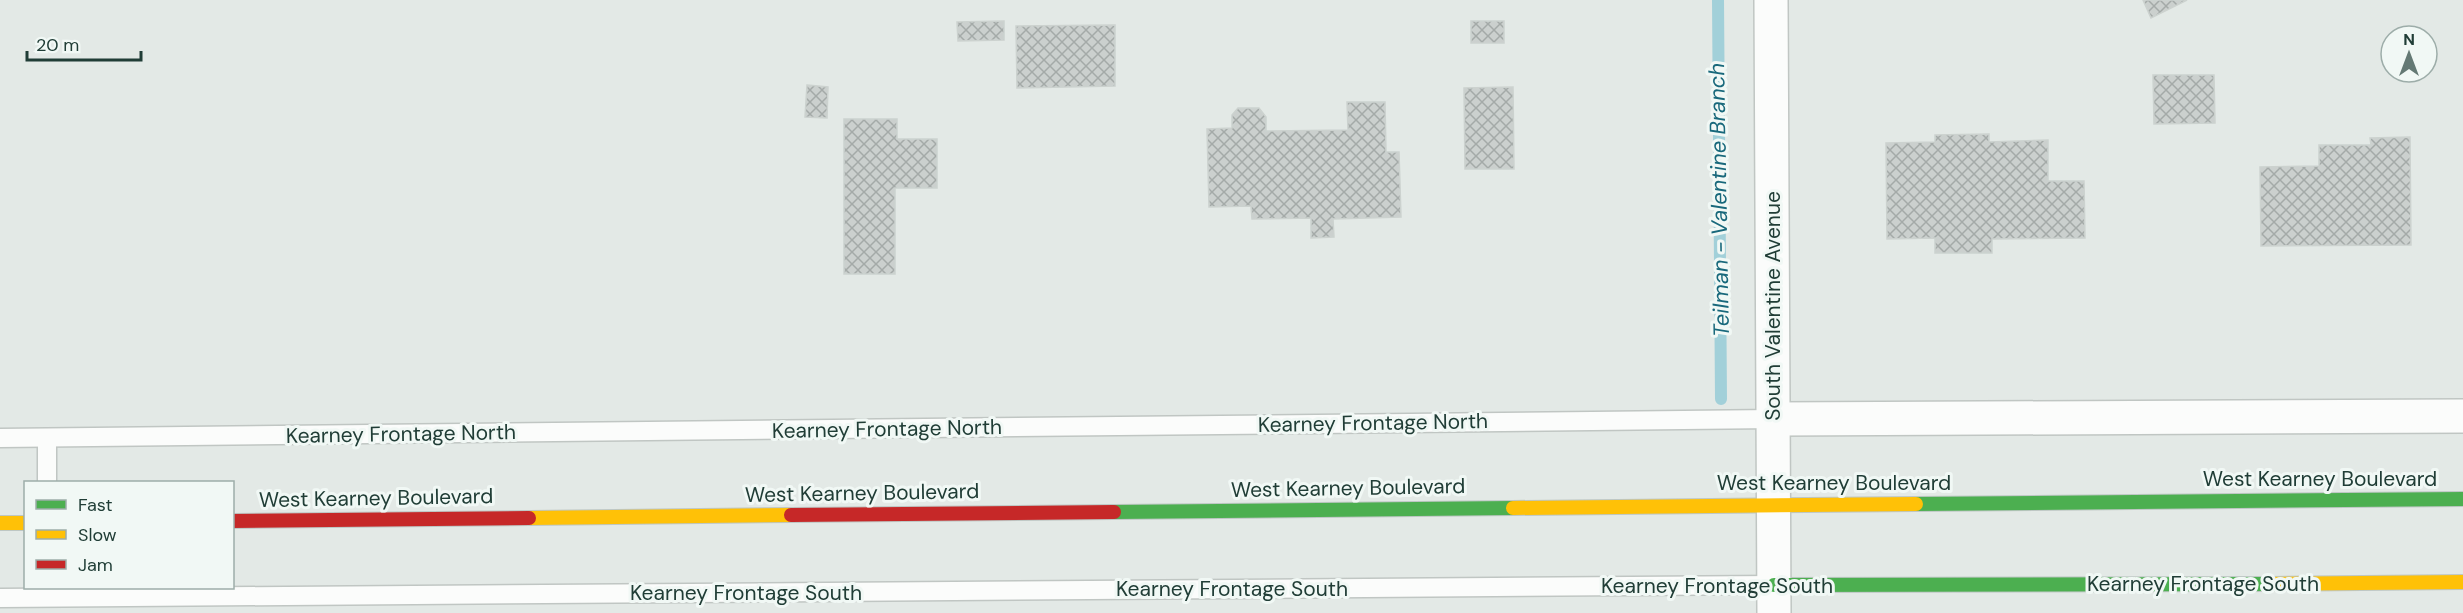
<svg xmlns="http://www.w3.org/2000/svg" width="2463" height="613" viewBox="0 0 2463 613" font-family="'DM Sans',sans-serif">
  <defs>
    <pattern id="building-cross-hatch" width="8" height="8" patternUnits="userSpaceOnUse" patternTransform="scale(1.5)"><rect width="8" height="8" fill="#cbd0ce"/><path d="M0 0l8 8M0 8l8-8" fill="none" stroke="#a4aaa8"/></pattern>
  </defs>
  <rect width="100%" height="100%" fill="#e3e9e6"/>
  <g fill="none" stroke-linecap="round" stroke-linejoin="round">
    <polyline stroke="#a2d0d9" stroke-width="12" points="1718,0 1721,399"/>
  </g>
  <g fill="url(#building-cross-hatch)" stroke="#ccd2cf" stroke-width="1.5">
    <polygon points="2143,0 2187,0 2151,18"/>
    <polygon points="1004,21 1004,40 958,41 957,22"/>
    <rect x="1471" y="21" width="33" height="22"/>
    <polygon points="1115,25 1115,86 1017,88 1016,26"/>
    <polygon points="2153,75 2214,75 2215,123 2154,124"/>
    <polygon points="807,85 828,87 827,118 805,117"/>
    <polygon points="1513,87 1514,169 1465,169 1464,88"/>
    <polygon points="1347,102 1385,102 1386,152 1399,152 1401,217 1333,219 1334,237 1311,238 1311,218 1252,219 1251,206 1209,207 1207,129 1232,128 1232,115 1238,108 1259,108 1266,117 1266,131 1348,130"/>
    <polygon points="844,119 897,119 897,139 937,139 937,188 895,188 895,274 844,274"/>
    <polygon points="1989,134 1989,142 2048,140 2048,181 2084,181 2085,238 1992,239 1992,253 1935,253 1935,238 1887,239 1886,143 1935,142 1935,135"/>
    <polygon points="2410,137 2411,245 2261,246 2260,167 2319,166 2319,145 2371,145 2370,138"/>
  </g>
  <g fill="none" stroke-linecap="round" stroke-linejoin="round">
    <g stroke="#c0c6c3" stroke-width="21">
      <g id="lane">
        <polyline points="0,438 1774,419"/>
        <polyline points="47,438 47,482"/>
        <polyline points="0,598 1774,585"/>
      </g>
    </g>
    <g stroke="#c0c6c3" stroke-width="36">
      <g id="street">
        <polyline points="1771,0 1774,613"/>
        <polyline points="1774,419 2463,416"/>
      </g>
    </g>
    <g stroke="#bec7c4" stroke-width="16">
      <g id="fast">
        <polyline points="1916,504 2463,499"/>
        <polyline points="1114,512 1513,508"/>
        <polyline points="1774,585 2272,584"/>
      </g>
    </g>
    <g stroke="#bec7c4" stroke-width="16">
      <g id="slow">
        <polyline points="1513,508 1916,504"/>
        <polyline points="529,518 791,515"/>
        <polyline points="0,523 26,523"/>
        <polyline points="2272,584 2463,582"/>
      </g>
    </g>
    <g stroke="#bec7c4" stroke-width="16">
      <g id="jam">
        <polyline points="791,515 1114,512"/>
        <polyline points="232,521 529,518"/>
      </g>
    </g>
    <use href="#lane" stroke="#fbfcfb" stroke-width="18"/>
    <use href="#street" stroke="#fbfcfb" stroke-width="33"/>
    <use href="#fast" stroke="#4caf50" stroke-width="14"/>
    <use href="#slow" stroke="#ffc107" stroke-width="14"/>
    <use href="#jam" stroke="#c62828" stroke-width="14"/>
  </g>
  <g text-anchor="middle" dominant-baseline="central" stroke-width="6" stroke-linejoin="round" paint-order="stroke">
    <g font-size="21" fill="#203d36" stroke="#f1f8f5">
      <text transform="translate(1773 306) rotate(-90)">South Valentine Avenue</text>
      <text transform="translate(1373 423) rotate(-1)">Kearney Frontage North</text>
      <text transform="translate(887 429) rotate(-1)">Kearney Frontage North</text>
      <text transform="translate(401 434) rotate(-1)">Kearney Frontage North</text>
      <text x="2320" y="479">West Kearney Boulevard</text>
      <text x="1834" y="483">West Kearney Boulevard</text>
      <text transform="translate(1348 488) rotate(-1)">West Kearney Boulevard</text>
      <text transform="translate(862 493) rotate(-1)">West Kearney Boulevard</text>
      <text transform="translate(376 498) rotate(-1)">West Kearney Boulevard</text>
      <text x="2203" y="584">Kearney Frontage South</text>
      <text x="1717" y="586">Kearney Frontage South</text>
      <text x="1232" y="589">Kearney Frontage South</text>
      <text x="746" y="593">Kearney Frontage South</text>
    </g>
    <g font-size="22" font-style="italic" fill="#18687b" stroke="#f1f8f5">
      <text transform="translate(1719 200) rotate(-91)">Teilman - Valentine Branch</text>
    </g>
  </g>
  <rect x="24" y="481" width="210" height="108" fill="#f1f8f5" stroke="#9dada9" stroke-width="1.5"/>
  <rect x="36" y="500" width="30" height="9" fill="#4caf50" stroke="#9dada9" stroke-width="1.5"/>
  <text x="78" y="511" font-size="18" fill="#203d36">Fast</text>
  <rect x="36" y="530" width="30" height="9" fill="#ffc107" stroke="#9dada9" stroke-width="1.5"/>
  <text x="78" y="541" font-size="18" fill="#203d36">Slow</text>
  <rect x="36" y="560" width="30" height="9" fill="#c62828" stroke="#9dada9" stroke-width="1.5"/>
  <text x="78" y="571" font-size="18" fill="#203d36">Jam</text>
  <g transform="translate(2409 54)"><circle r="28" fill="#f1f8f5" stroke="#9dada9" stroke-width="1.5"/>
  <path d="M0-4.5L10 22L0 15L-10 22Z" fill="#647974"/>
  <text y="-9" font-size="16" font-weight="bold" text-anchor="middle" fill="#203d36">N</text>
  </g>
  <path d="M27 51v9h114v-9" fill="none" stroke="#203d36" stroke-width="3"/>
  <text x="36" y="51" font-size="18" fill="#203d36" stroke="#f1f8f5" stroke-width="4.5" paint-order="stroke">20 m</text>
</svg>
